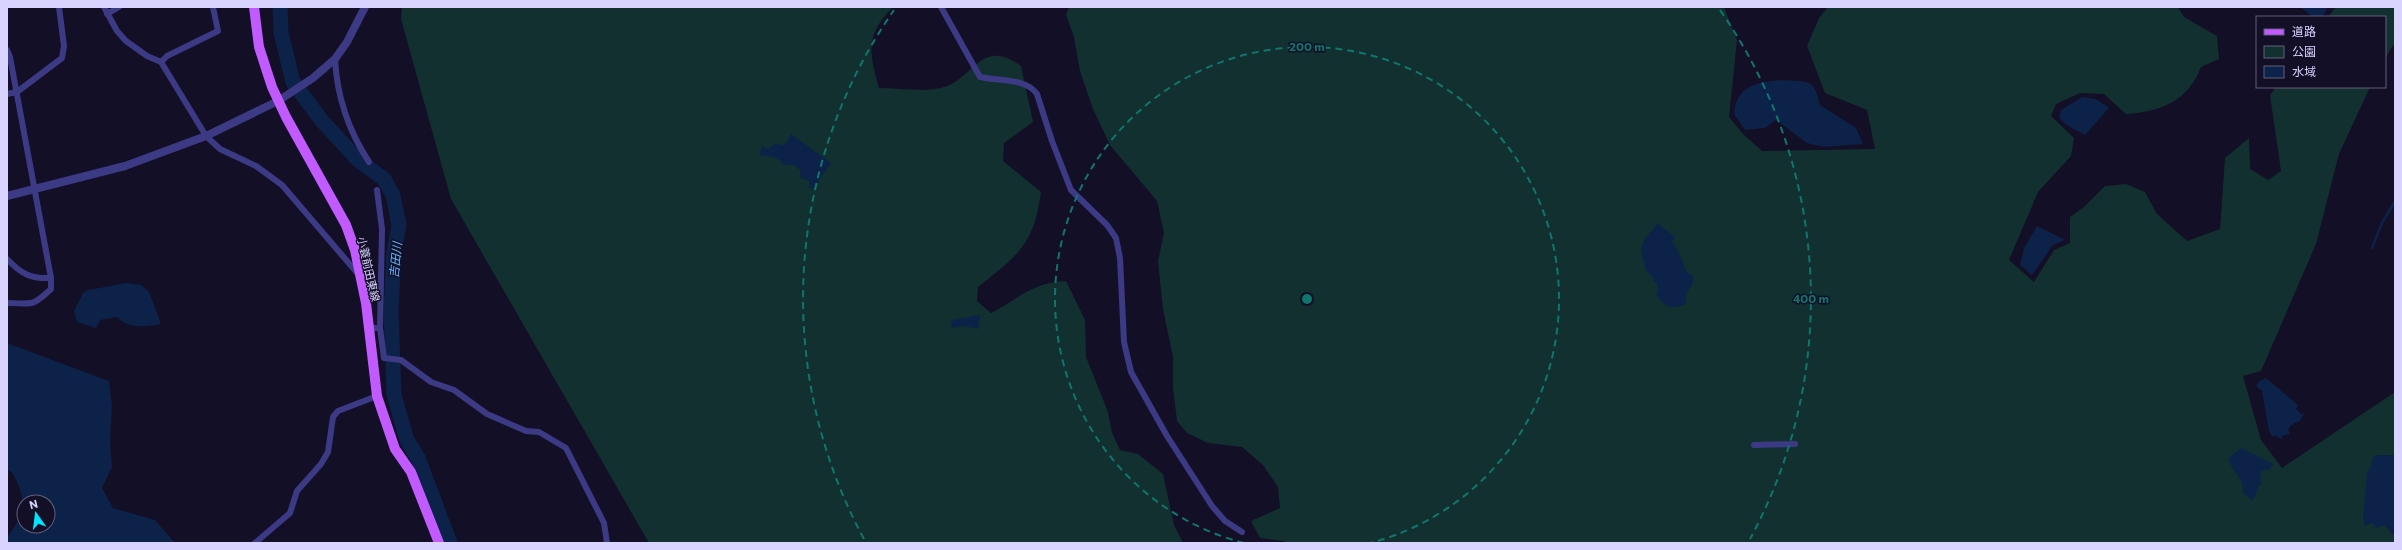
<svg xmlns="http://www.w3.org/2000/svg" width="2402" height="550" viewBox="0 0 2402 550" font-family="Commissioner,'Noto Sans JP',sans-serif">
  <rect width="100%" height="100%" fill="#130f26"/>
  <g fill="#12302f">
    <path d="M402 7H893C865 35 869 52 879 88 899 88 922 92 941 88 974 80 980 36 1021 66L1033 122 1004 143 1003 161 1041 192C1034 245 1018 255 978 287L977 301 991 313C1018 299 1033 282 1066 281L1085 320 1086 357 1108 412 1112 433 1120 450 1138 454 1163 474 1174 525 1183 543H649L451 199 401 19Z"/>
    <path d="M1069 7H1724L1737 40 1729 117 1743 134 1762 151 1875 149 1867 110 1825 93 1807 46 1819 18 1828 7H2178L2184 17 2217 36 2219 59 2201 67C2188 101 2161 112 2126 114L2104 94 2080 93 2056 104 2051 116 2074 138 2071 156 2038 192 2009 260 2034 282 2054 250 2070 243V217L2084 207 2105 186 2126 184 2145 192 2157 214 2187 241 2220 229 2225 158 2249 138 2250 169 2268 180 2281 171 2270 95 2276 87H2370L2339 154 2316 244 2261 371 2243 376 2261 440 2282 468 2395 392V457L2393 455 2373 456 2372 523 2385 525 2393 535 2395 524V543H1286L1284 541 1260 538 1251 521 1280 508 1278 487 1263 465 1242 447 1208 443 1187 433 1177 421 1173 388V357L1163 309 1158 261 1164 233 1157 201 1110 145 1093 109 1080 71 1074 37 1066 15Z"/>
    <polygon points="2336,7 2395,7 2395,42 2385,59 2385,17 2328,17"/>
  </g>
  <g fill="#0c2248" fill-rule="evenodd">
    <polygon points="2300,7 2328,7 2322,17 2313,17"/>
    <path d="M1781 80C1808 82 1814 77 1820 105L1856 128 1863 144 1824 147 1807 143 1776 120 1765 128 1745 130 1734 114C1736 86 1757 82 1781 80Z"/>
    <polygon points="2082,97 2096,99 2109,108 2085,135 2066,125 2059,117 2061,110"/>
    <path d="M791 134 831 163 813 189 809 188V181L801 178 800 170 794 165H784C776 155 771 157 759 155L762 146 767 149 777 143 782 146 787 142Z"/>
    <path d="M1659 222 1660 226 1673 235 1675 240 1671 241C1681 251 1681 264 1689 274H1692C1696 285 1689 287 1686 294 1685 297 1687 299 1686 303 1673 312 1662 306 1656 293L1658 290 1657 284 1653 281 1652 276 1646 271 1641 250 1644 240Z"/>
    <polygon points="2037,226 2065,240 2053,245 2032,275 2020,265 2024,248"/>
    <path d="M127 283 141 285 149 292 161 324C146 327 128 329 117 317L100 320 96 328 77 322 74 311 83 293 88 290Z"/>
    <polygon points="980,315 978,329 965,326 951,328 952,320"/>
    <path d="M7 343 109 381 112 405 110 443 112 467 102 488 113 508 155 520 175 543H7C7 536 11 532 15 526 27 506 23 492 12 472L7 470ZM24 502H48V526H24Z"/>
    <polygon points="2266,378 2298,405 2296,409 2301,414 2304,413 2300,421 2291,425 2288,430 2290,434 2284,435 2281,439 2276,436 2272,436 2269,431 2262,391 2256,386 2259,381"/>
    <path d="M2241 448 2273 464 2270 469 2261 471 2260 480 2262 483 2258 486V490L2252 501 2243 493C2246 479 2230 471 2229 458Z"/>
    <polygon points="2393,455 2395,457 2395,524 2393,535 2385,525 2377,528 2372,523 2365,526 2363,518 2367,472 2371,467 2373,456"/>
  </g>
  <g fill="none" stroke-linecap="round" stroke-linejoin="round">
    <polyline stroke="#0c2248" stroke-width="2.5" points="2372,248 2381,225 2395,201"/>
    <polyline stroke="#0c2248" stroke-width="15" points="280,7 281,33 293,82 322,121 358,160 384,179 393,195 399,225 394,252 391,310 394,395 407,440 418,458 450,543"/>
    <g stroke="#3d3a85" stroke-width="6">
      <polyline points="104,7 117,31 126,41 147,56 161,62 206,136 220,149 256,166 282,185 359,275"/>
      <path d="M941 7 980 77C998 81 1026 78 1037 94L1052 141 1071 190 1107 225 1116 238 1120 258 1124 342 1131 372 1167 436 1212 506 1225 521 1242 532"/>
      <polyline points="107,14 119,7"/>
      <path d="M7 50 10 57 51 278V289C31 308 32 303 7 303"/>
      <path d="M335 59C337 97 348 130 369 162"/>
      <polyline points="161,62 167,56 218,31 213,7"/>
      <polyline points="7,94 17,92 62,58 64,46 59,7"/>
      <path d="M7 259C21 274 31 279 51 278"/>
      <polyline points="368,328 380,328 382,229 377,190"/>
      <polyline points="380,328 384,358 401,360 431,382 454,390 487,414 526,431 539,432 566,448 604,523 607,543"/>
      <polyline points="1754,445 1795,444"/>
      <polyline points="255,543 290,513 297,491 321,464 328,452 333,417 338,411 377,396"/>
    </g>
    <polyline stroke="#3d3a85" stroke-width="8" points="7,196 125,166 206,136 278,101 313,78 335,59 347,42 365,7"/>
    <polyline stroke="#c25bff" stroke-width="10" points="254,7 259,47 272,87 286,117 346,225 355,250 366,303 377,396 395,449 411,472 439,543"/>
  </g>
  <g fill="none" stroke="#0f766e" stroke-width="2" stroke-dasharray="7 5">
    <path d="M1244 543A252 252 0 1 1 1370 543"/>
    <path d="M864 539A504 504 0 0 1 894 10M1720 10A504 504 0 0 1 1750 539"/>
  </g>
  <g text-anchor="middle" dominant-baseline="central" stroke-width="3" stroke-linejoin="round" paint-order="stroke">
    <g font-size="11" fill="#d9d4ff" stroke="#130f26">
      <text transform="translate(369 269) rotate(77)">小蓑前田東線</text>
    </g>
    <g font-size="12" font-style="italic" fill="#62b6ff" stroke="#130f26">
      <text transform="translate(395 260) rotate(-84)">吉田川</text>
    </g>
  </g>
  <circle cx="1307" cy="299" r="6" fill="#0f766e" stroke="#130f26" stroke-width="2"/>
  <g font-size="12" text-anchor="middle" font-weight="bold" fill="#0f766e" stroke="#130f26" stroke-width="3" stroke-linejoin="round" paint-order="stroke">
    <text x="1307" y="51">200 m</text>
    <text x="1811" y="303">400 m</text>
  </g>
  <rect width="2402" height="550" fill="none" stroke="#d9d4ff" stroke-width="16"/>
  <rect x="2256" y="16" width="130" height="72" fill="#130f26" stroke="#625e7d"/>
  <rect x="2264" y="29" width="20" height="6" fill="#c25bff" stroke="#625e7d"/>
  <text x="2292" y="36" font-size="12" fill="#d9d4ff">道路</text>
  <rect x="2264" y="46" width="20" height="12" fill="#12302f" stroke="#625e7d"/>
  <text x="2292" y="56" font-size="12" fill="#d9d4ff">公園</text>
  <rect x="2264" y="66" width="20" height="12" fill="#0c2248" stroke="#625e7d"/>
  <text x="2292" y="76" font-size="12" fill="#d9d4ff">水域</text>
  <g transform="translate(36 514) rotate(346)"><circle r="19" fill="#130f26" stroke="#625e7d"/>
  <path d="M0-3L7 15L0 10L-7 15Z" fill="#00e5ff"/>
  <text y="-6" font-size="11" font-weight="bold" text-anchor="middle" fill="#d9d4ff">N</text>
  </g>
</svg>
